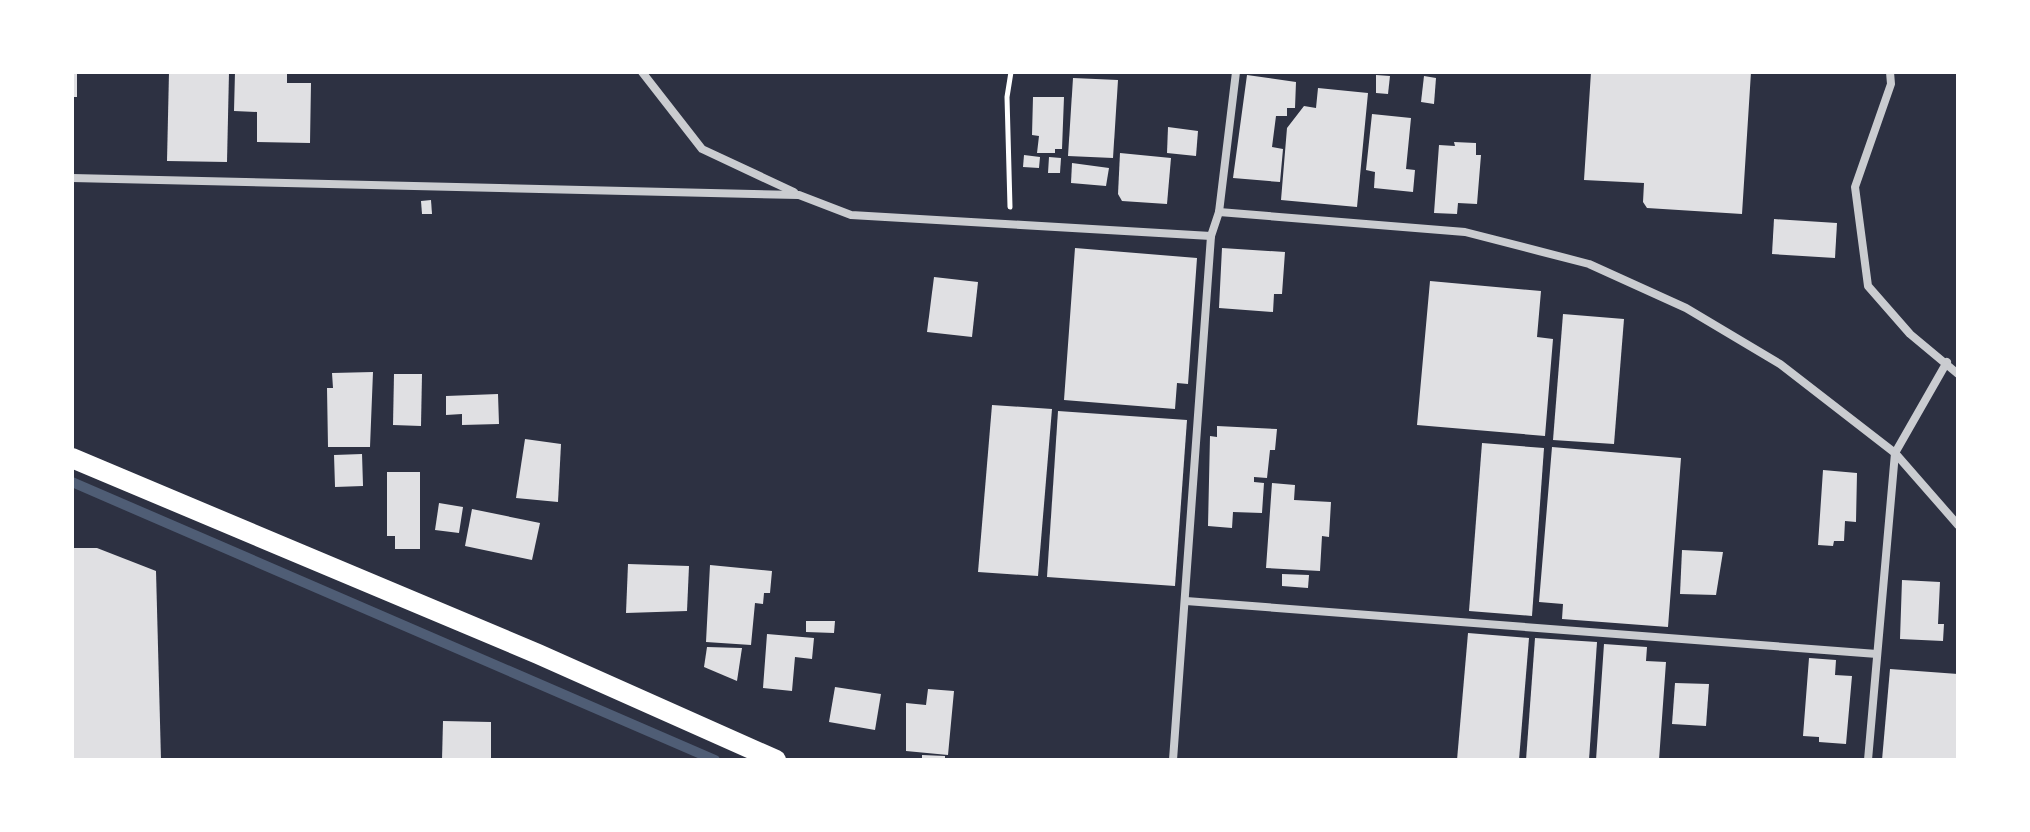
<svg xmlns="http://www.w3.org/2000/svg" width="2030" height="832" viewBox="0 0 2030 832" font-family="Bitter,serif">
  <rect width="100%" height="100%" fill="#2d3142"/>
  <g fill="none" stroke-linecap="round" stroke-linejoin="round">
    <polyline stroke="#4f5d75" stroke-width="10" points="72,482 715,760"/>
  </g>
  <g fill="#e0e0e3">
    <rect x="72" y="72" width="5" height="25"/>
    <polygon points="169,72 229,72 227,162 167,161"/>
    <polygon points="235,72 287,72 287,83 311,83 310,143 257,142 257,112 234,111"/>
    <polygon points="1591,72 1751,72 1742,214 1647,208 1643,202 1644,183 1584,180"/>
    <polygon points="1247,75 1296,82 1295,108 1287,108 1287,116 1276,116 1272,147 1283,149 1280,182 1233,178"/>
    <polygon points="1376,75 1390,76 1388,94 1376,93"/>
    <polygon points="1424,76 1436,78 1434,104 1421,102"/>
    <polygon points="1073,78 1118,80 1113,158 1068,156"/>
    <polygon points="1318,88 1368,93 1357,207 1281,200 1287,128 1304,106 1316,108"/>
    <polygon points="1033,97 1064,97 1062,149 1055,149 1055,153 1037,153 1039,136 1032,135"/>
    <polygon points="1372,114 1411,118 1406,169 1415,170 1413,192 1374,188 1375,172 1366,170"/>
    <polygon points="1168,127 1198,131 1196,156 1167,153"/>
    <polygon points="1454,142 1476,143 1476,155 1481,155 1477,204 1458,203 1457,214 1434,213 1439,145 1455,146"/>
    <polygon points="1120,153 1171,158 1167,204 1122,201 1118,194"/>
    <polygon points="1024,155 1040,157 1039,168 1023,167"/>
    <polygon points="1049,157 1061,158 1060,173 1048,173"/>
    <polygon points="1072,163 1109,168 1106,186 1071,183"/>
    <polygon points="431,200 432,214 422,214 421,201"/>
    <polygon points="1774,219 1837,223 1835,258 1772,254"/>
    <polygon points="1075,248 1197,258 1188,384 1177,383 1175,409 1064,400"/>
    <polygon points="1222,248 1285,252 1282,294 1274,294 1273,312 1219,308"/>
    <polygon points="934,277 978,282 972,337 927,332"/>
    <polygon points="1430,281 1541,291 1537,337 1553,339 1545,436 1417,425"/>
    <polygon points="1563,314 1624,319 1614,444 1553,440"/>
    <polygon points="373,372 370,447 328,447 327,388 333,388 332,373"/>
    <polygon points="394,374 422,374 421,426 393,425"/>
    <polygon points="498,394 499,424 462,425 462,414 446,415 446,396"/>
    <polygon points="992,405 1052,409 1038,576 978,572"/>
    <polygon points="1058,411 1187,420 1175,586 1047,577"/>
    <polygon points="1217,426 1277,429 1275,450 1270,450 1267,478 1254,477 1254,482 1264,483 1262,513 1233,512 1232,528 1208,526 1210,436 1217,437"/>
    <polygon points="525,439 561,444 558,502 516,498"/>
    <polygon points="1482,443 1544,448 1532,616 1469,611"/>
    <polygon points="1552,447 1681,458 1668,627 1562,619 1563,604 1539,602"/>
    <polygon points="362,454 363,486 335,487 334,455"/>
    <polygon points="1823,470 1857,473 1856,522 1845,521 1844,541 1834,541 1833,546 1818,545"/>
    <polygon points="387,472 420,472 420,549 395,549 395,536 387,536"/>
    <polygon points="1272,483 1295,485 1294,500 1331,502 1329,537 1322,536 1320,571 1266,568"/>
    <polygon points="439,503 463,507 459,533 435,530"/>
    <polygon points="472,509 540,523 532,560 465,546"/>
    <polygon points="72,548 97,548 156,571 161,760 72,760"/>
    <polygon points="1682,550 1723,552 1716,595 1680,594"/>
    <polygon points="628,564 689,566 687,611 626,613"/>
    <polygon points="710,565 772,571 770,593 764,593 763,604 755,603 751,645 706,642"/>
    <polygon points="1282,574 1309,575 1308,588 1282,586"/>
    <polygon points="1902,580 1940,582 1938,624 1944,624 1943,641 1900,639"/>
    <polygon points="806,621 835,621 834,633 806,632"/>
    <polygon points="1468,633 1529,638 1519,760 1457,760"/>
    <polygon points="767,634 814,638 812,659 795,657 792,691 763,688"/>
    <polygon points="1535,638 1597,642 1589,760 1526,760"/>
    <polygon points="1604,644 1647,647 1646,661 1666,662 1659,760 1596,760"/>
    <polygon points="707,647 742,648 737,681 704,667"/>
    <polygon points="1809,658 1836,660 1835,675 1852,676 1846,744 1819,742 1819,737 1803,736"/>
    <polygon points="1890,669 1958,674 1958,760 1882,760"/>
    <polygon points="1675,683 1709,684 1706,726 1672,724"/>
    <polygon points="835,687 881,694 875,730 829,722"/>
    <polygon points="928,689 954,691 948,755 906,751 906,703 926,705"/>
    <polygon points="443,721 491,722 491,760 442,760"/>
    <polygon points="922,755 945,756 945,760 922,760"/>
  </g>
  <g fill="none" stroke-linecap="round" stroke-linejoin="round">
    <polyline stroke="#fff" stroke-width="5" points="1010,207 1007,97 1011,72"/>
    <g stroke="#caccd0" stroke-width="8">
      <polyline points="642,72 702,149 794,192"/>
      <polyline points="1890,72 1891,84 1855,187 1868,286 1910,334 1958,374"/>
      <polyline points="72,178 799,195 851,215 1211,236"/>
      <polyline points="1219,212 1465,232 1589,264 1686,308 1780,364 1895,453 1958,525"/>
      <polyline points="1186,601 1877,654"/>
      <polyline points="1173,760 1211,236 1219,212 1236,72"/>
      <polyline points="1868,760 1895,453 1947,362"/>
    </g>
    <polyline stroke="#fff" stroke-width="20" points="72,458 538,654 776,760"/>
  </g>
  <rect width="2030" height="832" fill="none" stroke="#ffffff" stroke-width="148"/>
</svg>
